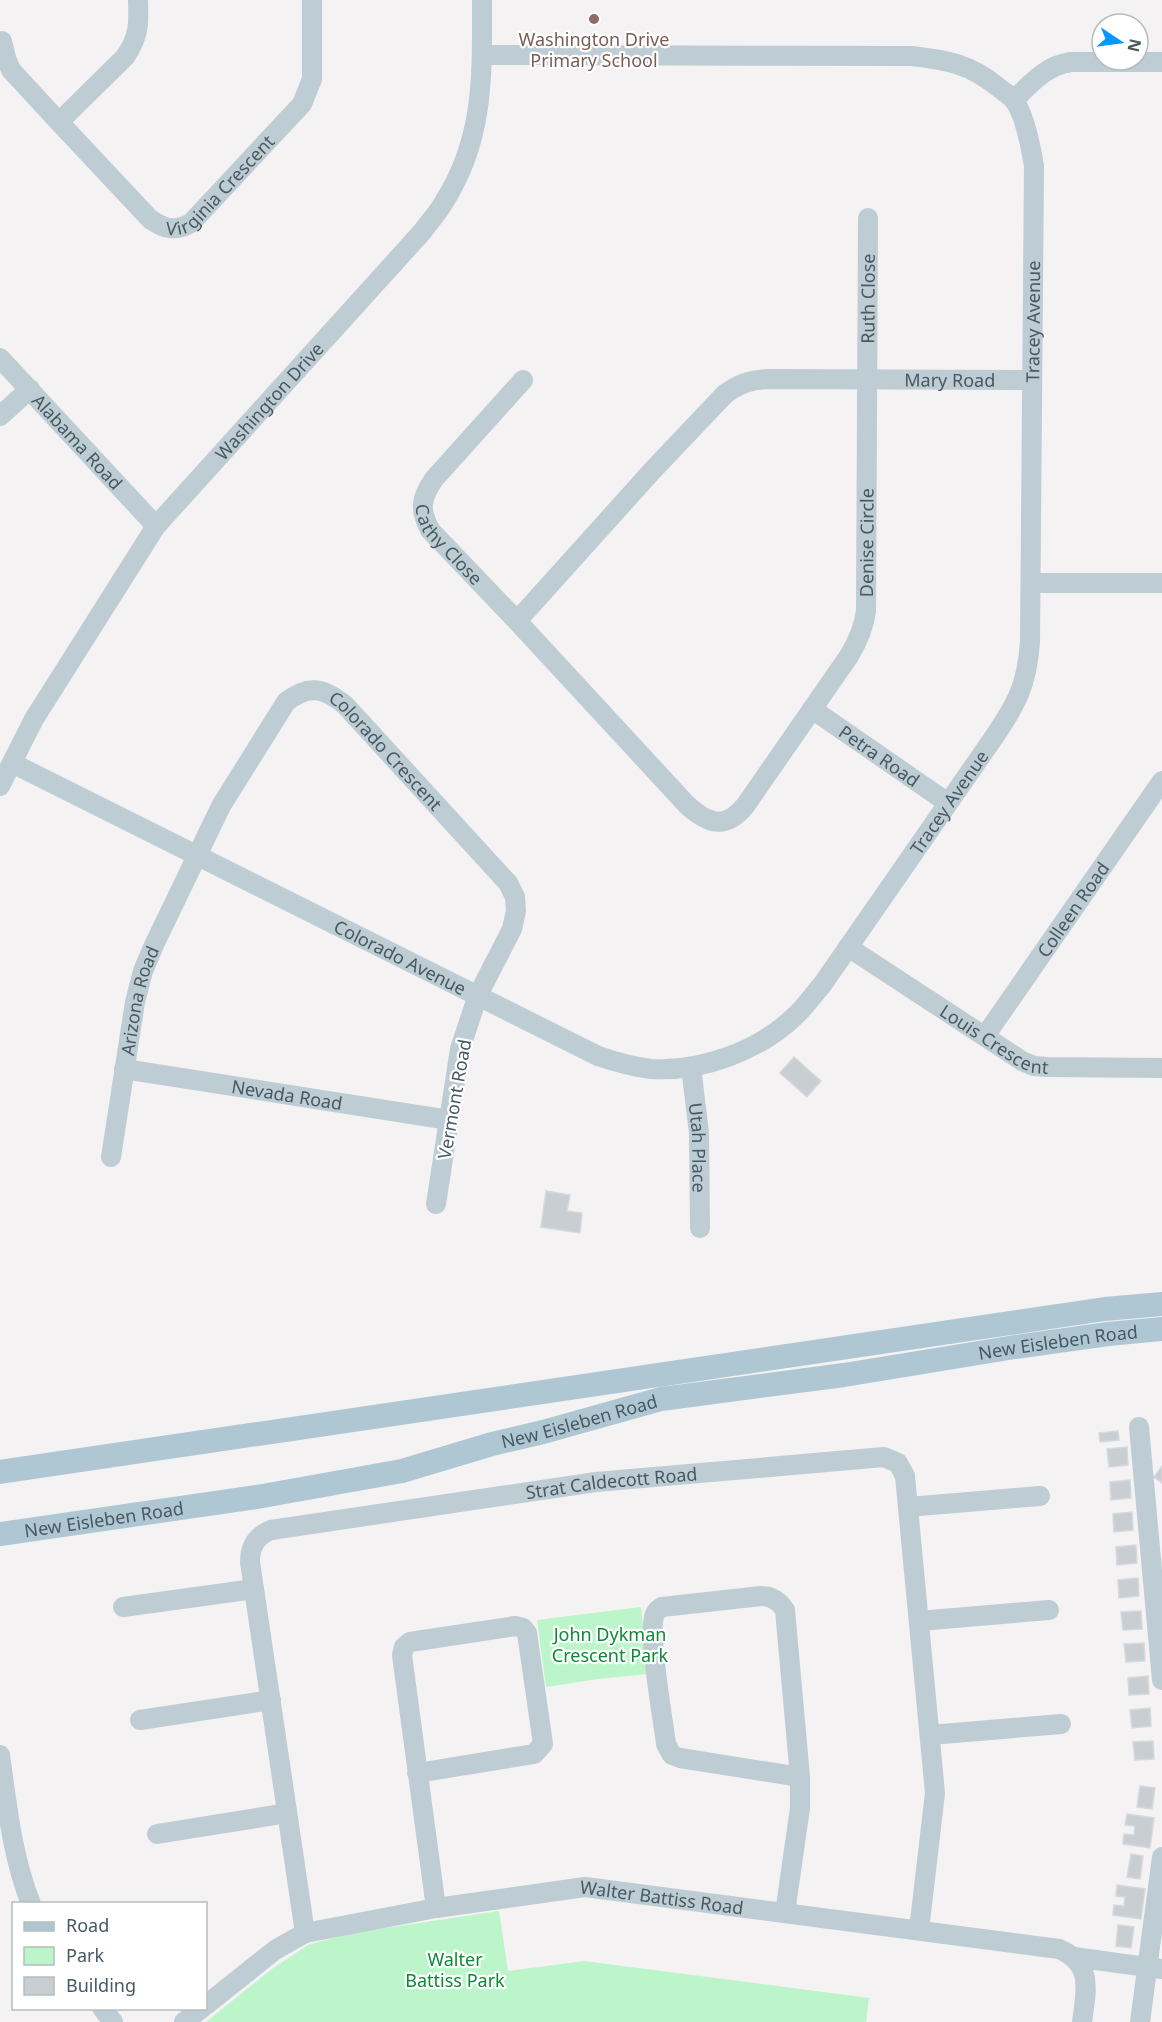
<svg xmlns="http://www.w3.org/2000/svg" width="1162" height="2022" viewBox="0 0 1162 2022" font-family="'Noto Sans',sans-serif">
  <rect width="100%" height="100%" fill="#f4f2f2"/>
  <g fill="#bdf5ca">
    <polygon points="641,1607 648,1674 598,1679 546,1687 537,1620"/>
    <polygon points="499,1911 508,1971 584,1961 869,1998 866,2022 206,2022 272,1969 308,1945 346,1934"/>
  </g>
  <g fill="#c8ced2" stroke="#d5d9de" stroke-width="1.5">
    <polygon points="794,1057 821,1081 807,1097 780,1073"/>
    <polygon points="546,1191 570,1195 567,1211 582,1213 580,1233 541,1227"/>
    <polygon points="1118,1431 1119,1440 1100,1442 1099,1433"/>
    <polygon points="1127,1447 1128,1465 1109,1467 1107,1449"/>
    <polygon points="1162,1466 1162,1483 1154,1477"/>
    <polygon points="1130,1480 1131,1498 1111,1500 1110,1482"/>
    <polygon points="1132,1512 1133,1530 1114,1532 1113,1514"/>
    <polygon points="1136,1545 1137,1563 1117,1565 1116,1547"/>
    <polygon points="1138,1578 1139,1596 1119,1598 1118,1580"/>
    <polygon points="1141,1611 1142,1629 1123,1630 1121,1612"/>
    <polygon points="1144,1643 1145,1661 1126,1662 1124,1644"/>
    <polygon points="1148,1676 1149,1694 1129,1695 1128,1678"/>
    <polygon points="1150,1708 1151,1726 1132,1728 1130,1710"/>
    <polygon points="1153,1741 1154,1759 1135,1760 1133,1742"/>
    <polygon points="1140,1786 1155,1788 1152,1809 1137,1807"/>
    <polygon points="1127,1814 1154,1818 1150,1848 1123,1844 1124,1834 1134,1835 1135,1826 1125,1825"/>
    <polygon points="1131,1854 1143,1856 1140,1879 1127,1877"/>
    <polygon points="1117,1885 1145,1889 1141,1919 1113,1915 1114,1905 1124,1906 1125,1897 1116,1896"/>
    <polygon points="1118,1925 1134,1927 1131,1948 1116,1946"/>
  </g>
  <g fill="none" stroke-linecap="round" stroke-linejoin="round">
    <g stroke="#beccd3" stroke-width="20">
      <path id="s1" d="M138 0C139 24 139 37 125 57L59 122 150 219C164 229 175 232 191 223L302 104 312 79V0"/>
      <polyline points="2,41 6,58 11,70 59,122"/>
      <path d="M1014 100C1031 83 1047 65 1071 62H1162"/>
      <path id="s2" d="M0 358 156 526"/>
      <path id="s3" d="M523 380 434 479C421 498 419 509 430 530L517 621 687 805C708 824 725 830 745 806L849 656C858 641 864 628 866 611L868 218"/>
      <polyline points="0,416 30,389"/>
      <polyline points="1031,583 1162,583"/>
      <path id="s4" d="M517 621 652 471 725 394C739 384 749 380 767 379L1032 380"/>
      <path id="s5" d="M812 709 948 803"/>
      <path id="s6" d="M12 763 598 1056C616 1062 633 1067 651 1069 701 1072 759 1051 795 1016 805 1007 813 995 822 985L992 740C1016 705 1027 686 1030 642L1034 166C1031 148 1024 112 1013 99 1009 95 1003 91 998 87 970 64 947 60 912 56L483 55"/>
      <path id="s7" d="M0 786 34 719 156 526 422 232C429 222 438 213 444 202 485 138 482 73 482 0"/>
      <path id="s8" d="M848 947 1022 1061 1034 1066 1047 1067 1162 1068"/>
      <path id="s9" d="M985 1036 1162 781"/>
      <path id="s10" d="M691 1067 699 1133 700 1228"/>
      <path id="s11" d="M124 1069 449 1120"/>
      <path id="s12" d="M111 1157 135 1002 143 971 154 945 221 806 286 702C309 684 324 688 345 705L508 883 515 897 516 911 512 929 478 995 460 1049 436 1204"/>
      <polyline points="1139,1427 1162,1680"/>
      <polyline points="908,1507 1040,1496"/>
      <polyline points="123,1607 254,1589"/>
      <polyline points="919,1621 1049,1610"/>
      <polyline points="140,1720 271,1700"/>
      <polyline points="930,1735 1061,1724"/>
      <path d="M0 1755C7 1805 12 1856 31 1904"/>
      <polyline points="417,1773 534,1754 543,1744 527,1633 523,1628 515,1626 410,1642 404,1647 402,1655 436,1908"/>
      <polyline points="157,1834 287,1813"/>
      <path d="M785 1913 800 1808V1777L785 1610C779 1601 772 1596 761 1596L662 1607C658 1609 657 1610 655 1614 647 1631 663 1719 666 1744L672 1755 680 1758 800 1777"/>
      <path id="s13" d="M305 1933 250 1562C250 1546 256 1536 271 1530L596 1482 884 1457 898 1463 905 1476 935 1793 919 1930"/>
      <polyline points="1074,1957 1162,1969"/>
      <path id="s14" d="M206 2005 275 1950 305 1933 436 1908 585 1887 1059 1949C1094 1964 1086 1991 1082 2022"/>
      <polyline points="102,2008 113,2022"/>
      <polyline points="184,2022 202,2008"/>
      <polyline points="1140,2022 1162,1857"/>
    </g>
    <g stroke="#afc7d3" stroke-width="24">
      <polyline points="0,1472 1105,1309 1162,1304"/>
      <path id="s15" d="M0 1534 257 1497 402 1471 492 1444 543 1432 661 1399 844 1375 1015 1347 1108 1334 1162 1329"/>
    </g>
  </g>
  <circle fill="#8d6e63" stroke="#fff" stroke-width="2" cx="594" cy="19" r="6"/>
  <g text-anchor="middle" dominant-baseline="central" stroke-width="4.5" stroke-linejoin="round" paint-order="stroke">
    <g font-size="18" fill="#785e54" stroke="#fff">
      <text x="594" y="39">Washington Drive<tspan x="594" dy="21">Primary School</tspan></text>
    </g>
    <g font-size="18" fill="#475962" stroke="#fff">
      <text stroke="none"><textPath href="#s1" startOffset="375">Virginia Crescent</textPath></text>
      <text stroke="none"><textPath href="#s3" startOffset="1176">Ruth Close</textPath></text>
      <text stroke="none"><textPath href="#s6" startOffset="1634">Tracey Avenue</textPath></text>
      <text stroke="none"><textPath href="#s4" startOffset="536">Mary Road</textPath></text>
      <text stroke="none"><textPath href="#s7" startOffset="472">Washington Drive</textPath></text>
      <text stroke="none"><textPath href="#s2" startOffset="114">Alabama Road</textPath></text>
      <text stroke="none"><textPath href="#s3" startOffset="210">Cathy Close</textPath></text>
      <text stroke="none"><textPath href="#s3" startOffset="932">Denise Circle</textPath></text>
      <text stroke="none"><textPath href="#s12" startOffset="621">Colorado Crescent</textPath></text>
      <text stroke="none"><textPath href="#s5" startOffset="82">Petra Road</textPath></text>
      <text stroke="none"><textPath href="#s6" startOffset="1131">Tracey Avenue</textPath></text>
      <text stroke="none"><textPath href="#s9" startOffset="154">Colleen Road</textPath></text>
      <text stroke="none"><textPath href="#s6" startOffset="434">Colorado Avenue</textPath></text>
      <text stroke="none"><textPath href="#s12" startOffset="159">Arizona Road</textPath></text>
      <text stroke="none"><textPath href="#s8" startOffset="174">Louis Crescent</textPath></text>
      <text stroke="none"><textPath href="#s11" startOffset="165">Nevada Road</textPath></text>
      <text transform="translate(454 1099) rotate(-80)">Vermont Road</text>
      <text stroke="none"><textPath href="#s10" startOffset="81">Utah Place</textPath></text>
      <text stroke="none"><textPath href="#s15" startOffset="1077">New Eisleben Road</textPath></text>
      <text stroke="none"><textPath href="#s15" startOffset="591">New Eisleben Road</textPath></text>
      <text stroke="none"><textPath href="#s13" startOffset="760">Strat Caldecott Road</textPath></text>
      <text stroke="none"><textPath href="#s15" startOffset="105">New Eisleben Road</textPath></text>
      <text stroke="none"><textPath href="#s14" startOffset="484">Walter Battiss Road</textPath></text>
    </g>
    <g font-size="18" fill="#0c8937" stroke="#fff">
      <text x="610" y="1634">John Dykman<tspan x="610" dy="21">Crescent Park</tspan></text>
      <text x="455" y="1959">Walter<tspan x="455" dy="21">Battiss Park</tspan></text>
    </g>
  </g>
  <rect x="12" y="1902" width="195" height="108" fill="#ffffff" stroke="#b5bdc0" stroke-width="1.5"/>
  <rect x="24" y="1922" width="30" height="9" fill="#afc7d3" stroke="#b5bdc0" stroke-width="1.5"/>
  <text x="66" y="1932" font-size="18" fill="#475962">Road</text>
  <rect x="24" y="1947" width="30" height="18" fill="#bdf5ca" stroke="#b5bdc0" stroke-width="1.5"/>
  <text x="66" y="1962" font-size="18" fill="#475962">Park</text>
  <rect x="24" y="1977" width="30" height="18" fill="#c8ced2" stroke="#b5bdc0" stroke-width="1.5"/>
  <text x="66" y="1992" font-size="18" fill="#475962">Building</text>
  <g transform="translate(1120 42) rotate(103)"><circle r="28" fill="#ffffff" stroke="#b5bdc0" stroke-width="1.5"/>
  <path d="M0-4.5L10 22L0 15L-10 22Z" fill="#0497fc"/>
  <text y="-9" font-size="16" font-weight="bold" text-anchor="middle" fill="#475962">N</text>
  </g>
</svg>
